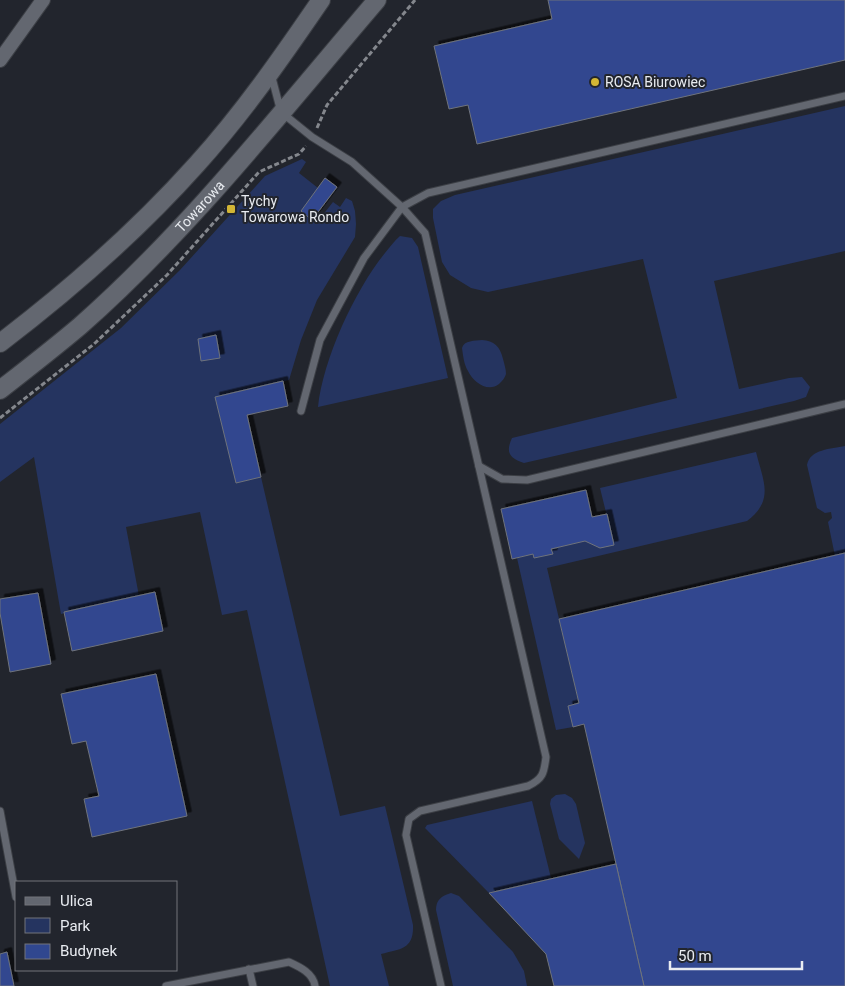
<svg xmlns="http://www.w3.org/2000/svg" width="845" height="986" viewBox="0 0 845 986" font-family="Roboto,sans-serif">
  <defs>
    <filter id="shadow"><feDropShadow dx="4.5" dy="-4.5" stdDeviation="0" flood-color="#0009"/></filter>
  </defs>
  <rect width="100%" height="100%" fill="#22252d"/>
  <g fill="#253460">
    <path d="M845 106V251L714 281 739 389 789 378 802 377 810 387 806 397 794 401 524 463C510 458 505 453 512 438L677 398 643 259 488 292 471 288 450 275 442 262 433 218V209L441 201 455 195Z"/>
    <path d="M302 159 306 162 299 173 318 188 301 211 312 220 314 217 318 221 333 202 340 207 346 198 352 201 355 211 356 224 355 237 317 300 301 340 289 380 216 397 236 483 261 477 340 816 385 806 413 925C414 949 401 949 381 954L389 986H330L247 610 222 615 200 512 126 527 139 596 61 614 34 457 0 482V424L121 328 180 270 265 176Z"/>
    <path d="M400 236 412 238 418 247 448 378 318 407C323 359 355 290 385 253 390 247 394 241 400 236Z"/>
    <path d="M482 340C494 341 500 346 503 359 504 363 506 369 506 374 505 378 502 381 499 384 488 393 473 382 468 371 464 365 463 355 462 348 464 340 475 341 482 340Z"/>
    <path d="M845 446V553L835 556 828 522 832 518 831 512 825 513 817 508 807 465C810 449 831 449 845 446Z"/>
    <path d="M756 452C763 481 775 500 747 521L547 568 579 703 568 706 573 727 556 730 517 558 533 554 534 558 552 554 551 549 585 541 614 545 600 488Z"/>
    <polygon points="565,794 572,798 576,804 585,843 579,859 559,839 550,804 551,799 556,795"/>
    <polygon points="532,801 551,878 489,893 425,828 427,825"/>
    <path d="M451 893 459 896 513 952 524 971 527 986H453L436 910C436 900 441 896 451 893Z"/>
  </g>
  <g fill="#30478f" stroke="#6f737c" filter="url(#shadow)">
    <polygon points="548,0 845,0 845,60 477,144 468,105 449,109 434,46 552,19"/>
    <polygon points="325,178 337,187 312,220 301,211"/>
    <polygon points="216,335 220,358 201,361 198,339"/>
    <polygon points="283,381 288,406 247,415 261,477 236,483 215,397"/>
    <polygon points="586,490 592,517 607,514 614,545 600,548 585,541 551,549 553,554 534,558 533,554 512,559 501,509"/>
    <polygon points="845,553 845,986 644,986 584,724 573,727 568,706 579,703 559,619"/>
    <polygon points="155,592 163,631 72,651 64,612"/>
    <polygon points="38,593 51,664 10,672 0,613 0,599"/>
    <polygon points="156,674 187,816 92,837 84,799 99,796 86,741 72,744 61,694"/>
    <polygon points="616,864 644,986 554,986 546,954 489,893"/>
    <polygon points="7,952 14,986 0,986 0,954"/>
  </g>
  <g fill="none" stroke-linecap="round" stroke-linejoin="round">
    <g stroke="#3c3f45" stroke-width="9">
      <g id="service">
        <polyline points="271,74 281,112 312,137 352,162 402,207 428,193 845,96"/>
        <path d="M301 411 320 340 364 258 402 207 425 233 546 757C544 773 543 779 528 786L420 811 409 819 406 835 441 986"/>
        <polyline points="479,466 502,479 527,480 845,404"/>
        <polyline points="0,811 16,897"/>
        <polyline points="249,969 253,986"/>
        <path d="M166 986 289 962C300 967 313 973 315 986"/>
      </g>
    </g>
    <g stroke="#3c3f45" stroke-width="16">
      <polyline id="minor" points="0,60 43,0"/>
    </g>
    <g stroke="#3c3f45" stroke-width="20">
      <g id="tertiary">
        <path d="M0 343C71 289 138 230 197 164 243 113 282 57 321 0"/>
        <path id="s1" d="M0 390C27 369 54 348 80 326 190 229 282 111 377 0"/>
      </g>
    </g>
    <g stroke="#84878d" stroke-width="3" stroke-dasharray="5 2.5" stroke-linecap="butt">
      <polyline points="317,128 327,105 415,0"/>
      <polyline points="0,418 94,344 167,275 259,172 299,154 306,146"/>
    </g>
    <use href="#service" stroke="#636770" stroke-width="7"/>
    <use href="#minor" stroke="#636770" stroke-width="14"/>
    <use href="#tertiary" stroke="#636770" stroke-width="18"/>
  </g>
  <g fill="#d3b635" stroke="#22252d" stroke-width="2">
    <circle cx="595" cy="82" r="5"/>
    <rect x="226" y="204" width="10" height="10" rx="2.5"/>
  </g>
  <g text-anchor="middle" dominant-baseline="central" stroke-width="4" stroke-linejoin="round" paint-order="stroke">
    <g font-size="14" fill="#e9ecf1" stroke="#22252d" text-anchor="start">
      <text x="605" y="82">ROSA Biurowiec</text>
      <text x="241" y="201">Tychy<tspan x="241" dy="16">Towarowa Rondo</tspan></text>
    </g>
    <g font-size="14" fill="#e9ecf1" stroke="#22252d">
      <text stroke="none"><textPath href="#s1" startOffset="272">Towarowa</textPath></text>
    </g>
  </g>
  <rect x="15" y="881" width="162" height="90" fill="#22252d" stroke="#72757b"/>
  <rect x="25" y="897" width="25" height="8" fill="#636770" stroke="#72757b"/>
  <text x="60" y="906" font-size="15" fill="#e9ecf1">Ulica</text>
  <rect x="25" y="918" width="25" height="15" fill="#253460" stroke="#72757b"/>
  <text x="60" y="931" font-size="15" fill="#e9ecf1">Park</text>
  <rect x="25" y="944" width="25" height="15" fill="#30478f" stroke="#72757b"/>
  <text x="60" y="956" font-size="15" fill="#e9ecf1">Budynek</text>
  <path d="M670 961v8h132v-8" fill="none" stroke="#e9ecf1" stroke-width="2.5"/>
  <text x="678" y="961" font-size="15" fill="#e9ecf1" stroke="#22252d" stroke-width="4" paint-order="stroke">50 m</text>
</svg>
